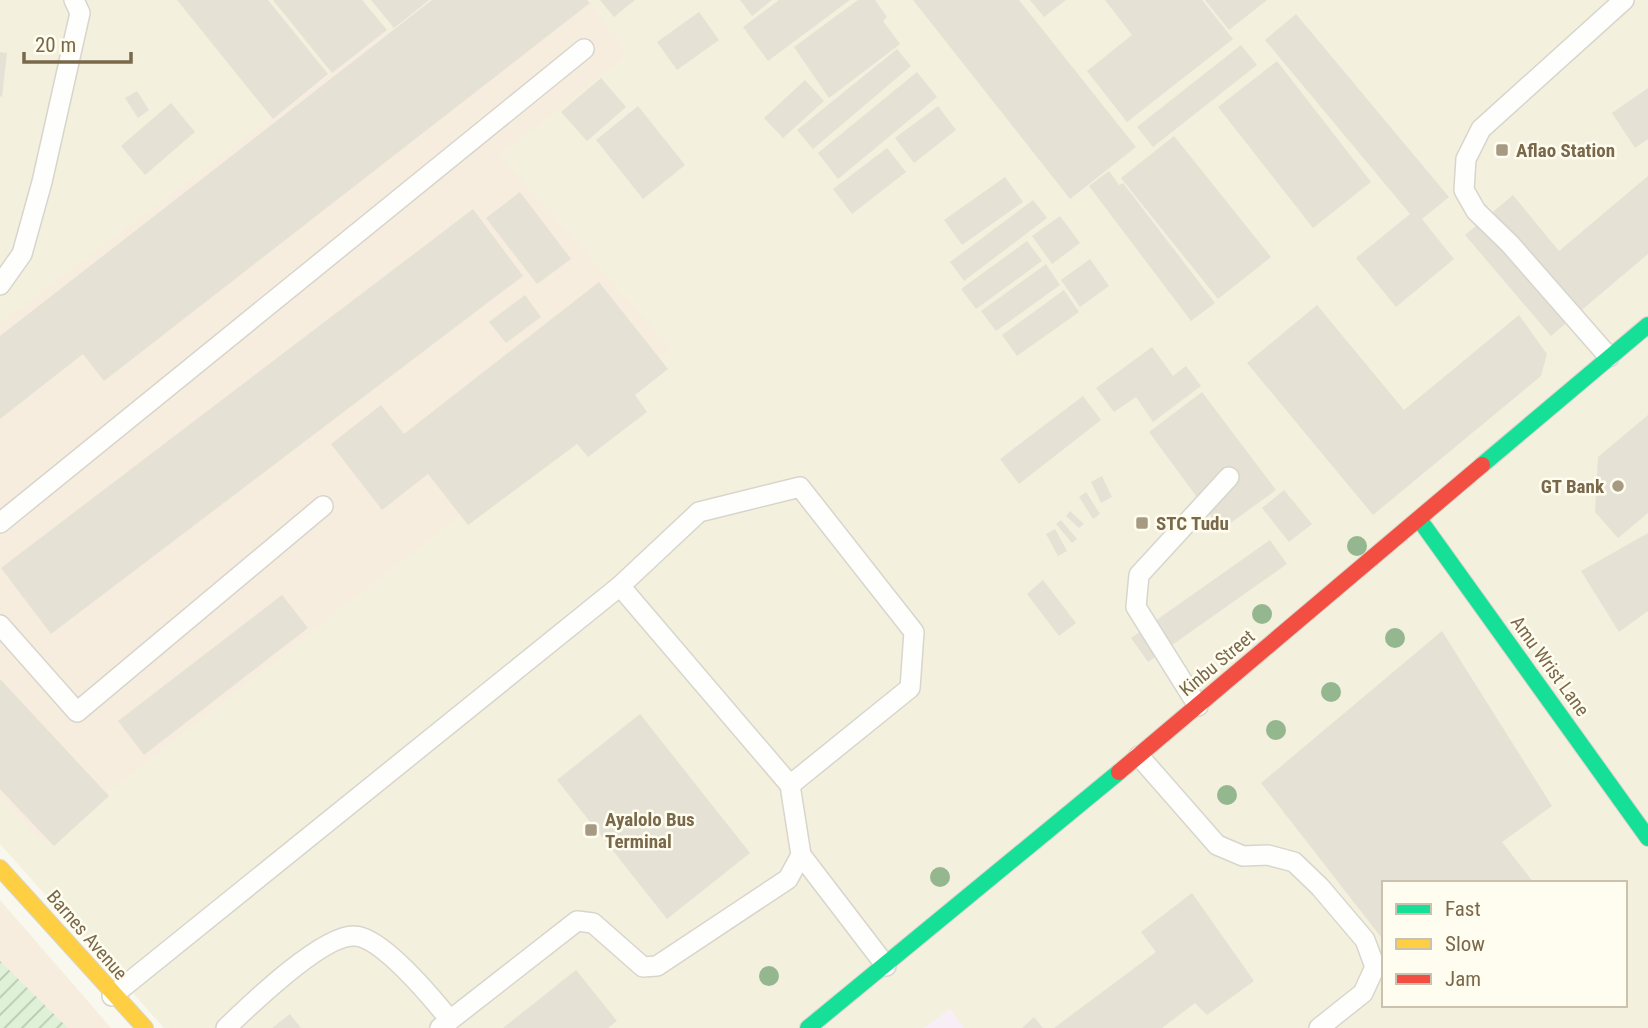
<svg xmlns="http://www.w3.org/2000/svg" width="1648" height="1028" viewBox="0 0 1648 1028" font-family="'Roboto Condensed',sans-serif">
  <defs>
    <pattern id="garden-furrows" width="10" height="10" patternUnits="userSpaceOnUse" patternTransform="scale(1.75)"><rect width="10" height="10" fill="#dff2d7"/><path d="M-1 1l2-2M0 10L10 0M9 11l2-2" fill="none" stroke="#bac8b0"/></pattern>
  </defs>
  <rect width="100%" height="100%" fill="#f8f8ee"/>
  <path fill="#f4f0de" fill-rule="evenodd" d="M0 0H1648V1028H164L0 844ZM1384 883H1625V1005H1384Z"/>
  <g fill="#f6edde">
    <polygon points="429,0 589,0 628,55 500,155 672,349 44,843 0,796 0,322"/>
    <polygon points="0,900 111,1028 0,1028"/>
  </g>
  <polygon fill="#f8eef5" points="950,1009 964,1028 923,1028"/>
  <polygon fill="url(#garden-furrows)" points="0,961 68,1028 0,1028"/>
  <g fill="#e5e1d5">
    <polygon points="177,0 268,0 328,74 273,119"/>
    <polygon points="273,0 362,0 387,30 332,73"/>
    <polygon points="371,0 429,0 394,28"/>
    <polygon points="432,0 587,0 590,3 104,381 83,354 0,419 0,336"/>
    <polygon points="600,0 635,0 614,17"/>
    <polygon points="740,0 772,0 752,16"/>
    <polygon points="779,0 850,0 768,61 743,27"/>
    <polygon points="858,0 875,0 887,17 883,21 900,44 829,98 794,47"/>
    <polygon points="913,0 1019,0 1136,147 1070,199"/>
    <polygon points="1030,0 1066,0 1044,17"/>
    <polygon points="1105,0 1202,0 1233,39 1127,122 1087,71 1132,35"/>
    <polygon points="1205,0 1267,0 1229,30"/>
    <polygon points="699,12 719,40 677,70 657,42"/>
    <polygon points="1296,14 1449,197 1422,219 1454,259 1396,307 1356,258 1410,214 1265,40"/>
    <polygon points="1241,45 1257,65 1153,147 1137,127"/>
    <polygon points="897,49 911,66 813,149 797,130"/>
    <polygon points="0,52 7,53 2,97 0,96"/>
    <polygon points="1277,61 1371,182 1313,228 1218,107"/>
    <polygon points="917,72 937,97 838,179 818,153"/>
    <polygon points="601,78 626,107 587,141 561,112"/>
    <polygon points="805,80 824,101 783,138 764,118"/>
    <polygon points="1648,88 1648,139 1635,148 1612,113"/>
    <polygon points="137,91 149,110 138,118 125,98"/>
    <polygon points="171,103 195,132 145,175 121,146"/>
    <polygon points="638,106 685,165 643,199 596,140"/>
    <polygon points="938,106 956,130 914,163 895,138"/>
    <polygon points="1174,136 1271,257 1218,299 1121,178"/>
    <polygon points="887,148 906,172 852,214 833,189"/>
    <polygon points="1109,171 1119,185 1123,183 1215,303 1191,321 1089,186"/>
    <polygon points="1648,176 1648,254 1551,336 1465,235 1513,195 1559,251"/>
    <polygon points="1005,177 1023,202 962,245 944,220"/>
    <polygon points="520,192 571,259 537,284 486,218"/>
    <polygon points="1033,200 1047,218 964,281 950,262"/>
    <polygon points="473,209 523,276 51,634 1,568"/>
    <polygon points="1060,216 1080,243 1052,264 1032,236"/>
    <polygon points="1027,241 1042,261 976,309 961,289"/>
    <polygon points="1090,259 1109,286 1080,307 1061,280"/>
    <polygon points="1046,264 1060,285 996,331 981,311"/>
    <polygon points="599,282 668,369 635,395 647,412 588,457 577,444 468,525 428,474 382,510 331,444 381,405 404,434"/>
    <polygon points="1064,290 1079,312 1017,356 1002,335"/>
    <polygon points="525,295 541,317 506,343 489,322"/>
    <polygon points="1317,305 1404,410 1519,315 1547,354 1541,376 1373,515 1247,363"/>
    <polygon points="1152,347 1173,376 1186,366 1201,386 1153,422 1136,397 1114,412 1096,388"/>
    <polygon points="1202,392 1276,490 1221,530 1149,432"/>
    <polygon points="1083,396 1101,420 1019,484 1000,459"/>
    <polygon points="1648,415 1648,513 1618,538 1595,512 1598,457"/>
    <polygon points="1102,476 1112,497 1101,503 1091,482"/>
    <polygon points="1284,490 1312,524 1289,542 1262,508"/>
    <polygon points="1086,492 1100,514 1093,519 1079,497"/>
    <polygon points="1070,511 1084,524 1079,528 1066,516"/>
    <polygon points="1061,520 1077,539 1072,543 1056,524"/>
    <polygon points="1055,529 1067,551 1058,556 1046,534"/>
    <polygon points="1648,533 1648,611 1619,632 1581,571"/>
    <polygon points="1270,540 1287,564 1148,662 1131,638"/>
    <polygon points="1043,580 1076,623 1059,636 1027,594"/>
    <polygon points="282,595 308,628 144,755 118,721"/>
    <polygon points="1442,631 1552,806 1502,842 1534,883 1384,883 1384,941 1261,783"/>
    <polygon points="0,679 109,796 54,846 0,789"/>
    <polygon points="640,714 750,853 667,919 557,780"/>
    <polygon points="1192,893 1254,981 1207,1015 1195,1003 1162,1028 1054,1028 1156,952 1141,932"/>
    <polygon points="576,970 617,1021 608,1028 503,1028"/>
    <polygon points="290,1014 301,1028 272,1028"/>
    <polygon points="1034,1017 1043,1028 1022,1028"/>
  </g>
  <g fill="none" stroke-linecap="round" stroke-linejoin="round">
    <g stroke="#d8d5cc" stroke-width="22">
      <g id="lane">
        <polyline points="0,285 22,254 42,182 80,13 74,0"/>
        <polyline points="1609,357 1510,244 1476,211 1464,190 1466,159 1481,129 1624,0"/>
        <polyline points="0,523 584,49"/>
        <polyline points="620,586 790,785"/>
        <polyline points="0,625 77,712 323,506"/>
        <polyline points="1198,706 1136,607 1139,575 1229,477"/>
        <polyline points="1139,756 1217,845 1243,856 1268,855 1294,862 1320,887 1365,940 1375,967 1363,993 1319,1028"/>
        <polyline points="801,855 886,966"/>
        <polyline points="112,996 620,586 699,512 800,487 914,632 910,688 790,785 801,855 788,879 657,966 643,967 593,923 577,921 440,1028"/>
        <path d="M226 1028C250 1005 323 934 355 936 382 937 433 999 450 1020"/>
      </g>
    </g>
    <g stroke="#d8d5cb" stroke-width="18">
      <g id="fast">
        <polyline points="1482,465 1648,325"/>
        <polyline points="1419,519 1648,838"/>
        <polyline points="808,1028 1119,772"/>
      </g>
    </g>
    <g stroke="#d8d5cb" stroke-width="18">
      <polyline id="slow" points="0,868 145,1028"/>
    </g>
    <g stroke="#d8d5cb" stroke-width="18">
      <polyline id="jam" points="1119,772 1482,465"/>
    </g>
    <use href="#lane" stroke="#fefefc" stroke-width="19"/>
    <use href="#fast" stroke="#16e098" stroke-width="16"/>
    <use href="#slow" stroke="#ffcf43" stroke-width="16"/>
    <use href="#jam" stroke="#f24e42" stroke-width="16"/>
  </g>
  <g fill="#94b78f">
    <circle cx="1357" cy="546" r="10"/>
    <circle cx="1262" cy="614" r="10"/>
    <circle cx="1395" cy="638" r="10"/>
    <circle cx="1331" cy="692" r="10"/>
    <circle cx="1276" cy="730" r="10"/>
    <circle cx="1227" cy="795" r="10"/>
    <circle cx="940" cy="877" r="10"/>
    <circle cx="769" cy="976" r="10"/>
  </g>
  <g fill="#a69a83" stroke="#fffdf0" stroke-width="2.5">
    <rect x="1495" y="143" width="14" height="14" rx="3.5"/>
    <circle cx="1618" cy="486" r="7"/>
    <rect x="1135" y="516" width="14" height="14" rx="3.5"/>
    <rect x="584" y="823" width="14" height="14" rx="3.5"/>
  </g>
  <g text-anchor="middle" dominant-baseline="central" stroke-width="5" stroke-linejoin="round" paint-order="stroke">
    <g font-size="19" font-weight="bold" fill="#7a684a" stroke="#fffdf0" text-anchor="start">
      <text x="1516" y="150">Aflao Station</text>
      <text x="1604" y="486" text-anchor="end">GT Bank</text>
      <text x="1156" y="523">STC Tudu</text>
      <text x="605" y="819">Ayalolo Bus<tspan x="605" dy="22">Terminal</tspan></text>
    </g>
    <g font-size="19" fill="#7a684a" stroke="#fffdf0">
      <text transform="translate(1217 663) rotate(-40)">Kinbu Street</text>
      <text transform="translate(1550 666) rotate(54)">Amu Wrist Lane</text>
      <text transform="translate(87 935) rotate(49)">Barnes Avenue</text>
    </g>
  </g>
  <rect x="1382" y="881" width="245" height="126" fill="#fffdf0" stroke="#cac1ae" stroke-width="2"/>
  <rect x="1396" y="904" width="35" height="10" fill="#16e098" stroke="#cac1ae" stroke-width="2"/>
  <text x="1445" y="916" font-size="21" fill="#7a684a">Fast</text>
  <rect x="1396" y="939" width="35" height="10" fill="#ffcf43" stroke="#cac1ae" stroke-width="2"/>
  <text x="1445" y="951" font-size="21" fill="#7a684a">Slow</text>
  <rect x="1396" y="974" width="35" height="10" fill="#f24e42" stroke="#cac1ae" stroke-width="2"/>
  <text x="1445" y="986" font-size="21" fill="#7a684a">Jam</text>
  <path d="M24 52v10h107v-10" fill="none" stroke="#7a684a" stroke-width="3.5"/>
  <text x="35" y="52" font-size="21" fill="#7a684a" stroke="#fffdf0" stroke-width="5" paint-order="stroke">20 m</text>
</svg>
